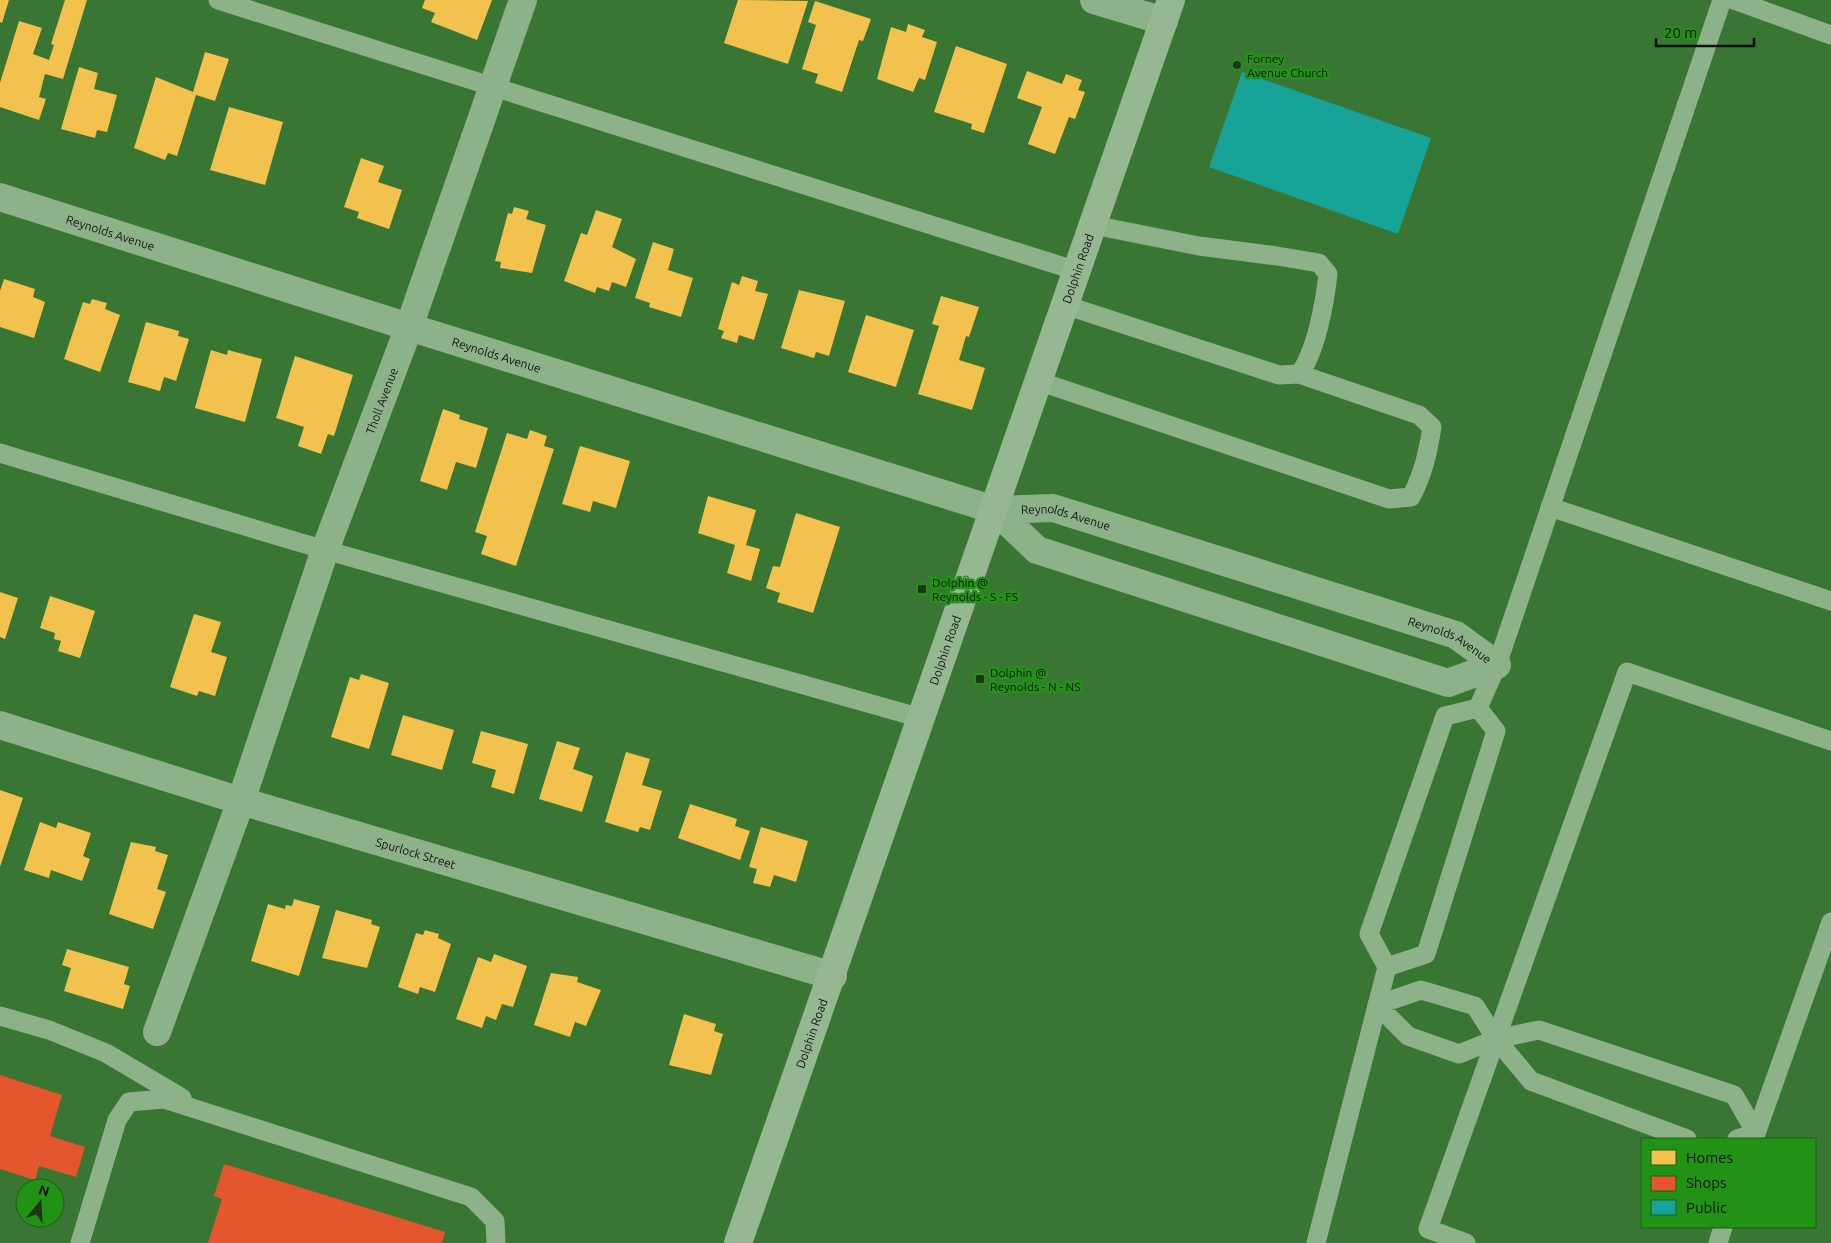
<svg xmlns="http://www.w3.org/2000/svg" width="1831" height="1243" viewBox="0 0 1831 1243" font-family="Ubuntu,sans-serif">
  <rect width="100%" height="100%" fill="#397633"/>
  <g fill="#f2c14e">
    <polygon points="0,0 9,0 2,23 0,22"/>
    <polygon points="65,0 87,0 63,79 45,74 39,97 46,99 39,120 0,107 0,83 19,21 42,28 33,54 49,60 54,45 51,44"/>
    <polygon points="425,0 492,0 477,40 431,22 435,13 422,8"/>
    <polygon points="738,0 808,1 788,64 724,43"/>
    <polygon points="815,1 871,19 863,41 859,40 842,92 815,83 818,74 802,69 816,25 808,22"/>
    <polygon points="908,24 925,30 922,37 937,42 925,80 919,78 913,92 877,79 891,27 906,32"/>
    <polygon points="956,46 1007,64 984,133 971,129 972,124 934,112"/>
    <polygon points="205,52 229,59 215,101 196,95 177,156 168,153 165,160 134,148 156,77 193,92"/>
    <polygon points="79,67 98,73 94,89 117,95 107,132 97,130 95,138 61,129"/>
    <polygon points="1027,71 1062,84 1066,74 1082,80 1078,90 1085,92 1075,119 1069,117 1055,154 1028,144 1042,107 1017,98"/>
    <polygon points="229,107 283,122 265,185 210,170"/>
    <polygon points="361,158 384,166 378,182 402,190 389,229 357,218 359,212 344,207"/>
    <polygon points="514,207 529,211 526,219 546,225 532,273 500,268 501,262 495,261 508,213 512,214"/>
    <polygon points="596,210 622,219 612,247 636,259 626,287 612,282 609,291 597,287 595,293 564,281 581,233 587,235"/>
    <polygon points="653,242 674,249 668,270 693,278 681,317 649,307 650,303 635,298"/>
    <polygon points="742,276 758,281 755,291 768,294 754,340 739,335 737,343 721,338 724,331 718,329 732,282 739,285"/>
    <polygon points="4,279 35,289 33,297 45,302 34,338 0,327 0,291"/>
    <polygon points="799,290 845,301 829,356 816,352 814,358 781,348"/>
    <polygon points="941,296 979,307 969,337 966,336 959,360 985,368 972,410 918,394 939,326 932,324"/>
    <polygon points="92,299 107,303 105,309 120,315 100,372 64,359 83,302 90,304"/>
    <polygon points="866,315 914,330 896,387 848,372"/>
    <polygon points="146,322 179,331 178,336 189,339 176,381 164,377 160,391 128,382"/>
    <polygon points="211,350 227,355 228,350 262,359 245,422 195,408"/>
    <polygon points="295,356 353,375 334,436 328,434 321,454 298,446 304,427 276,418"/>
    <polygon points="443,409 460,415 459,419 488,428 476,468 456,462 447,490 420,481"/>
    <polygon points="530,430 547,436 544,446 554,449 516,566 481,554 487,536 475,532 507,433 527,439"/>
    <polygon points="580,446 630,461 616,508 593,501 590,512 562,504"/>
    <polygon points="708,496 756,510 746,545 760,549 751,581 727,573 735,545 698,533"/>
    <polygon points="796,513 840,527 813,613 777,602 780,593 766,588 773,566 780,567"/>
    <polygon points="0,592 18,598 5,639 0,637"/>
    <polygon points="50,596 95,611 80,658 58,651 61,641 54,639 55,633 40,628"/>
    <polygon points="194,614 221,622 211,652 227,657 215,696 199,691 197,696 170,687"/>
    <polygon points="361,674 389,683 369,749 331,737 350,677 359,680"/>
    <polygon points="403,715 454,730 442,770 391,755"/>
    <polygon points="481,731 528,744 514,794 491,787 496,770 472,763"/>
    <polygon points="557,741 580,748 573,769 593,776 582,812 539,799"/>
    <polygon points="626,752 650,759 642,785 662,791 650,830 640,827 638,832 605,822"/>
    <polygon points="0,790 23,798 0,867"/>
    <polygon points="690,804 737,819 735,826 750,831 740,860 678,838"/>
    <polygon points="40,822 56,828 58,822 91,833 83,856 90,859 82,881 51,870 49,878 24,870"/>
    <polygon points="761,827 808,841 796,882 774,875 770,887 753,883 757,869 749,867"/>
    <polygon points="131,842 156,847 155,851 168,855 157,889 166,892 153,929 109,914"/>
    <polygon points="294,899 320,906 299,976 251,961 268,904 285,909 286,905 292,906"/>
    <polygon points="336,910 372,920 371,924 380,927 367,968 322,958"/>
    <polygon points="425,930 439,934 438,938 451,944 435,992 420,987 418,994 398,987 416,933 423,935"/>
    <polygon points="67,949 129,967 124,984 130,986 123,1009 64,991 71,968 62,965"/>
    <polygon points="494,954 527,966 513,1007 502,1004 496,1020 486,1016 482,1028 456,1019 478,957 491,962"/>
    <polygon points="551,973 578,977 577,982 601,990 586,1026 575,1022 570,1037 534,1025"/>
    <polygon points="684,1014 716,1024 714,1031 723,1034 711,1075 669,1065"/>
  </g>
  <g fill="#e4572e">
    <polygon points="0,1075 62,1095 50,1136 85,1147 76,1177 39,1166 35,1180 0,1169"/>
    <polygon points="224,1164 445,1232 442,1243 208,1243 222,1199 214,1196"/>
  </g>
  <polygon fill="#17a398" points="1242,72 1431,138 1398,234 1209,167"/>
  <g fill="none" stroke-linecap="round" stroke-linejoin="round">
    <g stroke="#8db289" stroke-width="19">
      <polyline points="218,0 1077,271"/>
      <polyline points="1734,0 1831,35"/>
      <path d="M1065 305 1279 375 1299 374C1316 353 1325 301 1328 274L1319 263 1277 256 1199 246 1093 225"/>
      <path d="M1038 381 1389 499 1411 497C1423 475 1428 452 1432 427L1419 415 1299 374"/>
      <polyline points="0,453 325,550 921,718"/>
      <polyline points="1550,507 1831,601"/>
      <polyline points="1478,708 1497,665 1722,0"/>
      <polyline points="1387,967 1426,954 1496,731 1478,708"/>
      <polyline points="0,1016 49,1030 106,1053 182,1098"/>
      <polyline points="1687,1139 1531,1081 1496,1039 1475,1006 1421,990 1377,1005 1408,1036 1459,1054 1496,1039 1539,1030 1734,1095 1756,1133 1737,1139"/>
      <polyline points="1754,1139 1831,922"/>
      <polyline points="80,1243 117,1120 129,1102 164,1099 471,1197 495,1221 496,1243"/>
      <polyline points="1316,1243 1387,967 1369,934 1445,716 1478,708"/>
      <polyline points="1466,1243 1428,1229 1627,672 1831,741"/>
      <polyline points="1718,1243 1723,1227"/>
    </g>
    <g stroke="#8db289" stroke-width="28">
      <polyline points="1094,0 1164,21"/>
      <path id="s1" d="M0 197 409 327 995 510 1053 508 1456 635 1497 665 1448 683 1037 550 995 510"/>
      <path id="s2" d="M0 725 241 801 833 976"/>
      <path id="s3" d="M157 1032 241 801 325 550 409 327 523 0"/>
    </g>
    <path stroke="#95b791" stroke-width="28" id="s4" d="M738 1243 1171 0"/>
  </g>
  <g fill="#1f341d" stroke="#229217" stroke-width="2">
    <circle cx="1237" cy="65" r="5"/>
    <rect x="917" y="584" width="10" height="10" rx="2.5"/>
    <rect x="975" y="674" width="10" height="10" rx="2.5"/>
  </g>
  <g text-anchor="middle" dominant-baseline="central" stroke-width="5" stroke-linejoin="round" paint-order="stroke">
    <g font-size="12" fill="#111" stroke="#229217" text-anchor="start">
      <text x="1247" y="58">Forney<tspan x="1247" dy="14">Avenue Church</tspan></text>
      <text x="932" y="582">Dolphin @<tspan x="932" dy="14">Reynolds - S - FS</tspan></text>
      <text x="990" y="672">Dolphin @<tspan x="990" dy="14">Reynolds - N - NS</tspan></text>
    </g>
    <g font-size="12" fill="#111" stroke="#229217">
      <text stroke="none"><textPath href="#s1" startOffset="116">Reynolds Avenue</textPath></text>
      <text stroke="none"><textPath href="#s4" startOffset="1032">Dolphin Road</textPath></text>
      <text stroke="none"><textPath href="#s1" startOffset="521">Reynolds Avenue</textPath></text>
      <text stroke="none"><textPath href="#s3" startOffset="670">Tholl Avenue</textPath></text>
      <text stroke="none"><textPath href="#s1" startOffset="1115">Reynolds Avenue</textPath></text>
      <text stroke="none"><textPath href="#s1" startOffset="1520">Reynolds Avenue</textPath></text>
      <text stroke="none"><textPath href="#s4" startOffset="628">Dolphin Road</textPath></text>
      <text stroke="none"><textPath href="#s2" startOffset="435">Spurlock Street</textPath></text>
      <text stroke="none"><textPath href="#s4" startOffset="222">Dolphin Road</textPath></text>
    </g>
  </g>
  <rect x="1641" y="1138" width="175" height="90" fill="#229217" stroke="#1b5e15"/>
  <rect x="1651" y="1150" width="25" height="15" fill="#f2c14e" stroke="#1b5e15"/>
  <text x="1686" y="1163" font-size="15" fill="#111111">Homes</text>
  <rect x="1651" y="1176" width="25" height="15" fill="#e4572e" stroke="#1b5e15"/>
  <text x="1686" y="1188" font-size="15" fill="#111111">Shops</text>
  <rect x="1651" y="1200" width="25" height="15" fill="#17a398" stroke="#1b5e15"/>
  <text x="1686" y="1213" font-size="15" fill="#111111">Public</text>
  <g transform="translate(40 1203) rotate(18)"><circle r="24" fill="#229217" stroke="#1b5e15"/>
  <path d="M0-4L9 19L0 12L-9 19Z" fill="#1f341d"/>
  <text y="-8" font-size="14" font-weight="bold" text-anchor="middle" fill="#111111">N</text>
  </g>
  <path d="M1656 38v8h98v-8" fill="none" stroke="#111111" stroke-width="2.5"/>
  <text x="1664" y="38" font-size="15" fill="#111111" stroke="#229217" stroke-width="4" paint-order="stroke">20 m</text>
</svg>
